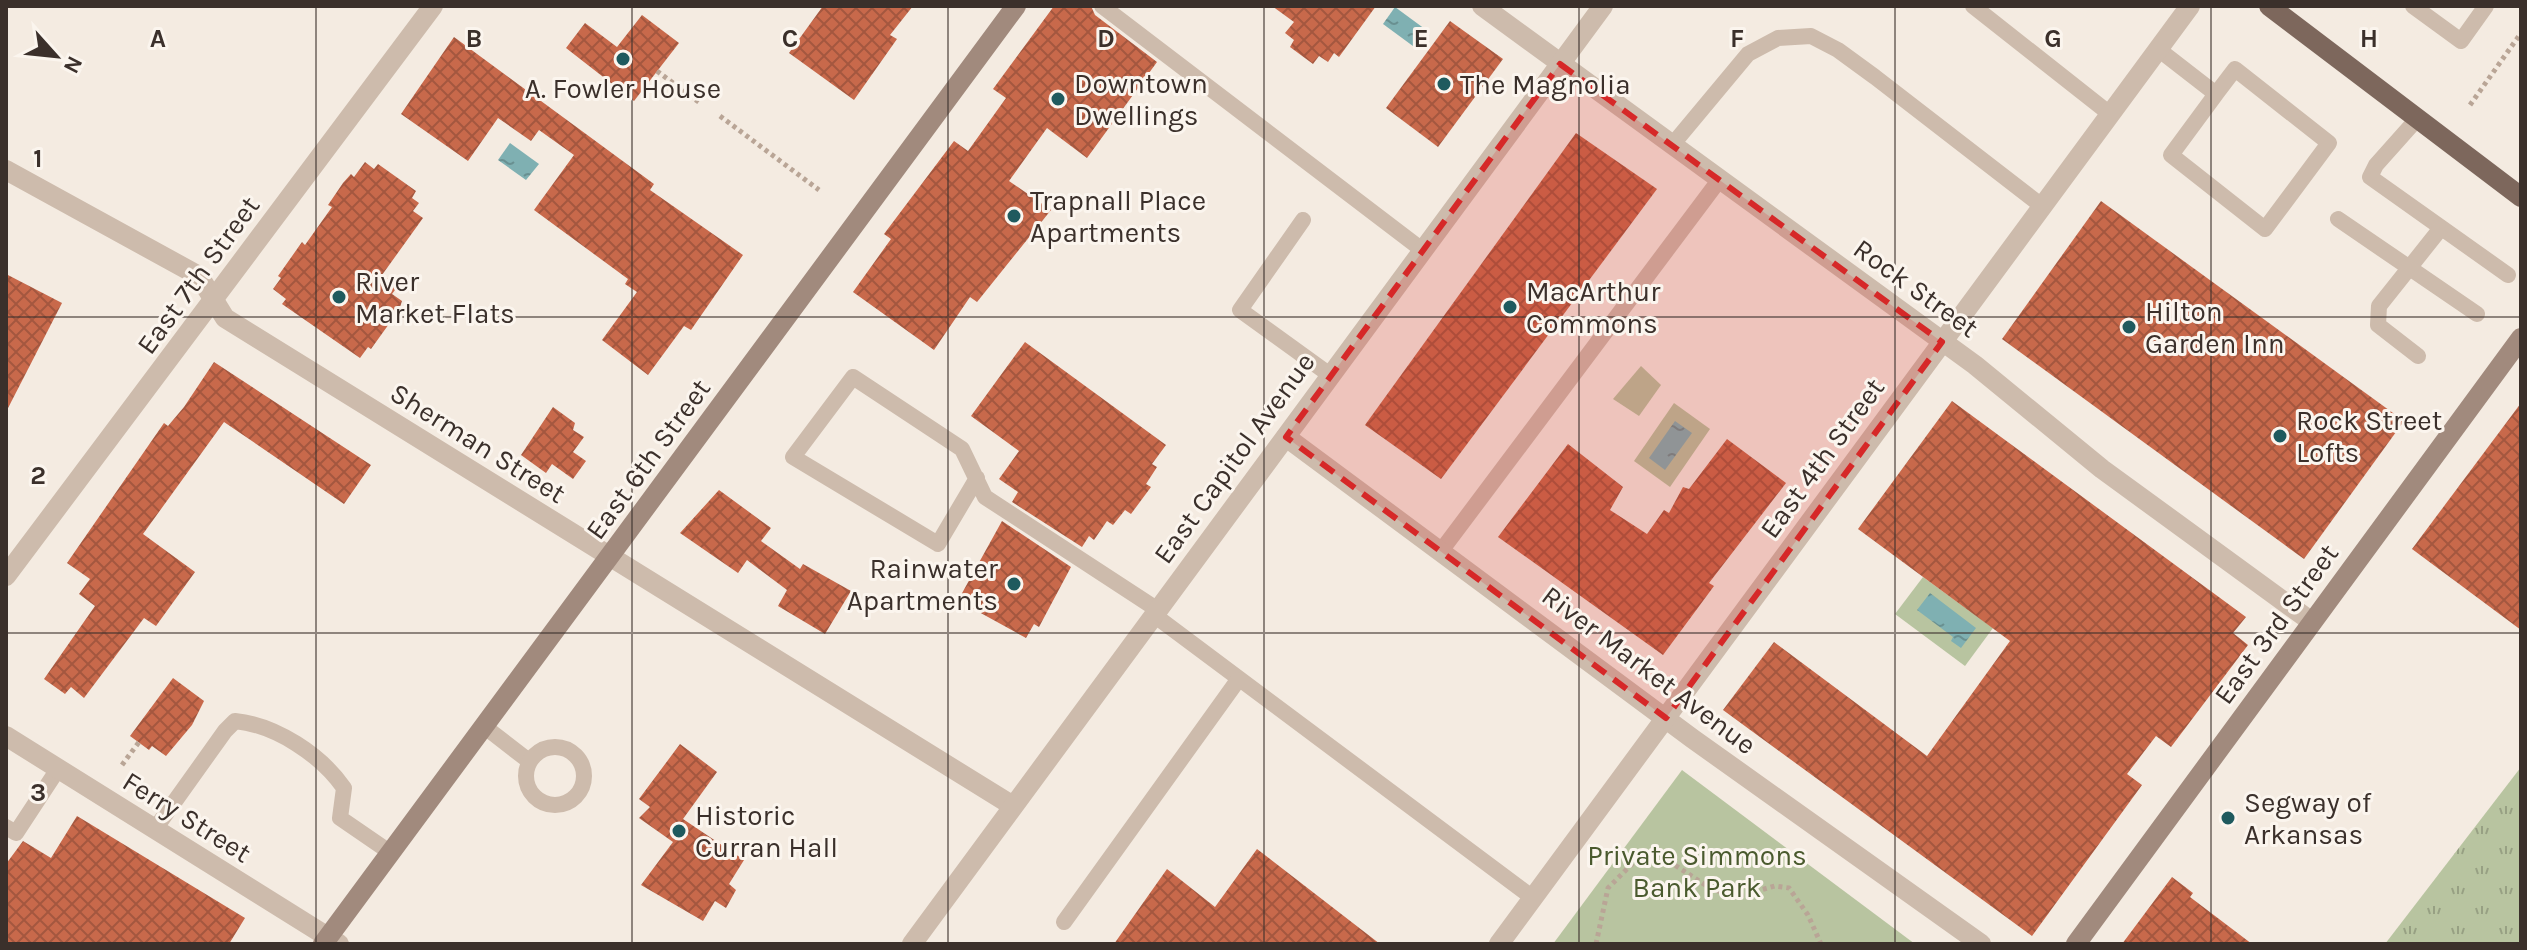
<svg xmlns="http://www.w3.org/2000/svg" width="2527" height="950" viewBox="0 0 2527 950" font-family="Karla,sans-serif">
  <defs>
    <pattern id="grass-tufts" width="24" height="20" patternUnits="userSpaceOnUse" patternTransform="scale(2)"><rect width="24" height="20" fill="#b8c4a0"/><path d="M3 7l-1-3M5 7V3M7 7l1-3M15 17l-1-3M17 17v-4M19 17l1-3" fill="none" stroke="#97a083"/></pattern>
    <pattern id="water-ripples" width="26" height="14" patternUnits="userSpaceOnUse" patternTransform="scale(2)"><rect width="26" height="14" fill="#7fb0b2"/><path d="M2 4q2-2 4 0t4 0M15 11q2-2 4 0t4 0" fill="none" stroke="#699091"/></pattern>
    <pattern id="building-cross-hatch" width="8" height="8" patternUnits="userSpaceOnUse" patternTransform="scale(2)"><rect width="8" height="8" fill="#c8694b"/><path d="M0 0l8 8M0 8l8-8" fill="none" stroke="#a4573f"/></pattern>
  </defs>
  <rect width="100%" height="100%" fill="#f4ebe1"/>
  <polygon fill="url(#grass-tufts)" points="2521,767 2521,944 2385,944"/>
  <g fill="#b8c4a0">
    <polygon points="1641,366 1661,385 1639,416 1613,399"/>
    <polygon points="1674,403 1710,429 1670,487 1634,461"/>
    <polygon points="1923,577 1993,628 1965,666 1895,614"/>
    <polygon points="1682,770 1915,944 1553,944"/>
  </g>
  <g fill="url(#water-ripples)">
    <polygon points="1395,7 1429,32 1417,49 1383,24"/>
    <polygon points="510,143 539,164 526,180 498,160"/>
    <polygon points="1675,421 1692,433 1665,470 1649,458"/>
    <polygon points="1930,593 1976,628 1961,648 1951,641 1953,637 1917,610"/>
  </g>
  <g fill="url(#building-cross-hatch)">
    <polygon points="823,6 913,6 890,35 897,39 854,100 789,53"/>
    <polygon points="1054,6 1091,6 1095,15 1157,62 1087,158 1047,128 1009,181 1051,210 977,302 970,297 934,350 853,292 891,239 884,234 954,141 968,151 1006,98 993,89"/>
    <polygon points="1272,6 1376,6 1339,57 1334,53 1328,62 1319,56 1313,64 1290,47 1294,40 1285,33 1294,22"/>
    <polygon points="642,15 679,43 634,101 566,48 585,23 617,47"/>
    <polygon points="1450,21 1503,59 1438,147 1386,108"/>
    <polygon points="454,37 654,184 650,190 743,255 691,330 684,326 648,375 602,340 637,292 625,284 628,279 534,210 574,155 539,130 531,141 498,118 468,161 401,114"/>
    <polygon points="1576,133 1657,189 1441,479 1365,425"/>
    <polygon points="365,162 374,169 378,164 416,191 412,198 419,203 413,211 423,218 382,275 398,286 392,294 402,301 399,310 371,349 368,347 360,358 282,304 286,299 273,289 281,278 278,276 302,242 305,245 332,207 328,205 343,183 351,174 354,177"/>
    <polygon points="2101,201 2404,421 2304,559 2002,339"/>
    <polygon points="6,274 62,303 6,412"/>
    <polygon points="1025,342 1166,445 1152,464 1157,467 1146,484 1151,487 1131,514 1125,510 1113,525 1107,521 1094,540 1089,536 1082,547 1012,502 1018,492 999,479 1019,451 971,416"/>
    <polygon points="214,362 371,465 344,504 224,422 143,534 195,572 156,626 144,618 84,698 71,687 65,694 44,679 95,606 79,594 90,579 67,563 164,423 168,426 184,407"/>
    <polygon points="1952,401 2246,617 2233,633 2248,645 2171,747 2156,736 2127,774 2142,785 2032,936 1723,710 1774,642 1927,756 2010,641 1858,529"/>
    <polygon points="2521,403 2521,630 2412,549"/>
    <polygon points="553,407 575,423 573,430 584,437 573,452 586,461 573,479 552,464 546,473 521,455"/>
    <polygon points="1727,439 1786,483 1709,583 1714,586 1663,655 1498,537 1568,444 1623,487 1610,510 1647,534 1664,510 1669,513 1683,487 1689,489"/>
    <polygon points="719,490 771,528 761,541 800,569 803,564 851,591 825,634 778,606 787,590 747,560 738,573 680,533"/>
    <polygon points="1002,521 1071,567 1039,627 1034,624 1026,638 968,606 971,600 961,595"/>
    <polygon points="173,678 204,701 192,725 166,756 152,746 149,750 130,736"/>
    <polygon points="680,744 717,772 683,819 744,860 729,884 736,890 726,908 715,901 703,921 641,885 673,842 639,818 650,807 639,799"/>
    <polygon points="77,816 245,918 229,944 6,944 6,864 23,841 51,858"/>
    <polygon points="1257,849 1380,944 1114,944 1167,869 1215,907"/>
    <polygon points="2172,877 2193,893 2190,897 2252,944 2122,944"/>
  </g>
  <g fill="none" stroke-linecap="round" stroke-linejoin="round">
    <g stroke="#b9a596" stroke-width="5" stroke-dasharray="4 4" stroke-linecap="butt">
      <polyline points="657,71 700,103"/>
      <polyline points="2470,105 2521,33"/>
      <polyline points="720,116 819,190"/>
      <polyline points="122,765 139,742"/>
      <polyline points="1596,944 1608,888 1633,863 1670,862 1713,890 1742,895 1775,886 1789,888 1808,915 1821,944"/>
    </g>
    <g stroke="#cdbbac" stroke-width="16">
      <polyline points="1102,6 1421,249"/>
      <polyline points="1973,6 2110,114"/>
      <polyline points="2413,6 2461,41 2486,6"/>
      <polyline points="2158,49 2216,94 2235,69 2329,143 2265,229 2171,155 2216,94"/>
      <polyline points="2417,119 2376,165 2370,177 2508,275"/>
      <polyline points="1673,144 1748,54 1778,38 1811,36 1838,50 1875,77 2042,206"/>
      <polyline points="2338,219 2477,314"/>
      <polyline points="1303,220 1240,310 1330,375"/>
      <polyline points="2418,356 2378,325 2379,306 2441,228"/>
      <polyline points="977,478 938,544 793,457 853,377 962,449 985,497 1158,610"/>
      <polyline points="1441,551 1720,179"/>
      <polyline points="1154,615 1533,898"/>
      <polyline points="485,727 529,761"/>
      <circle cx="555" cy="776" r="29"/>
      <polyline points="6,827 16,833 58,769"/>
      <path d="M155 829 225 731 235 721C276 725 321 755 344 788L340 818 391 853"/>
      <polyline points="1064,922 1238,680"/>
    </g>
    <g stroke="#cdbbac" stroke-width="20">
      <polyline points="1482,6 1975,365 2102,469 2312,622"/>
      <polyline points="6,170 199,276 225,318 1013,806"/>
      <polyline points="1286,437 1693,739 1981,944"/>
      <polyline points="6,576 433,6"/>
      <polyline points="6,736 339,944"/>
      <polyline points="912,944 1603,6"/>
      <polyline points="1499,944 2190,6"/>
    </g>
    <g stroke="#a18a7d" stroke-width="20">
      <polyline points="323,944 1016,6"/>
      <polyline points="2076,944 2521,338"/>
    </g>
    <polyline stroke="#7d675c" stroke-width="20" points="2269,6 2521,197"/>
  </g>
  <path fill="#d62828" fill-opacity="0.2" stroke="#d62828" stroke-width="6" stroke-dasharray="16 10" stroke-linejoin="round" d="M1560 64 1942 342 1666 718 1286 437Z"/>
  <path fill="none" stroke="#3b302b" stroke-width="2" stroke-opacity="0.55" d="M316 6V944M632 6V944M948 6V944M1264 6V944M1579 6V944M1895 6V944M2211 6V944M6 317H2521M6 633H2521"/>
  <g fill="#1f5a5e" stroke="#fbf5ee" stroke-width="3">
    <circle cx="623" cy="59" r="8"/>
    <circle cx="1444" cy="84" r="8"/>
    <circle cx="1058" cy="99" r="8"/>
    <circle cx="1014" cy="216" r="8"/>
    <circle cx="339" cy="297" r="8"/>
    <circle cx="1510" cy="307" r="8"/>
    <circle cx="2129" cy="327" r="8"/>
    <circle cx="2280" cy="436" r="8"/>
    <circle cx="1014" cy="584" r="8"/>
    <circle cx="2228" cy="818" r="8"/>
    <circle cx="679" cy="831" r="8"/>
  </g>
  <g text-anchor="middle" dominant-baseline="central" stroke-width="6" stroke-linejoin="round" paint-order="stroke">
    <g font-size="28" fill="#3b302b" stroke="#fbf5ee" text-anchor="start">
      <text x="1074" y="83">Downtown<tspan x="1074" dy="32">Dwellings</tspan></text>
      <text x="1460" y="84">The Magnolia</text>
      <text x="623" y="88" text-anchor="middle">A. Fowler House</text>
      <text x="1030" y="200">Trapnall Place<tspan x="1030" dy="32">Apartments</tspan></text>
      <text x="355" y="281">River<tspan x="355" dy="32">Market Flats</tspan></text>
      <text x="1526" y="291">MacArthur<tspan x="1526" dy="32">Commons</tspan></text>
      <text x="2145" y="311">Hilton<tspan x="2145" dy="32">Garden Inn</tspan></text>
      <text x="2296" y="420">Rock Street<tspan x="2296" dy="32">Lofts</tspan></text>
      <text x="998" y="568" text-anchor="end">Rainwater<tspan x="998" dy="32">Apartments</tspan></text>
      <text x="2244" y="802">Segway of<tspan x="2244" dy="32">Arkansas</tspan></text>
      <text x="695" y="815">Historic<tspan x="695" dy="32">Curran Hall</tspan></text>
    </g>
    <g font-size="28" fill="#3b302b" stroke="#fbf5ee">
      <text transform="translate(198 275) rotate(-54)">East 7th Street</text>
      <text transform="translate(1916 288) rotate(36)">Rock Street</text>
      <text transform="translate(478 443) rotate(32)">Sherman Street</text>
      <text transform="translate(1234 458) rotate(-54)">East Capitol Avenue</text>
      <text transform="translate(1822 458) rotate(-54)">East 4th Street</text>
      <text transform="translate(648 459) rotate(-54)">East 6th Street</text>
      <text transform="translate(2276 624) rotate(-54)">East 3rd Street</text>
      <text transform="translate(1649 670) rotate(37)">River Market Avenue</text>
      <text transform="translate(187 817) rotate(32)">Ferry Street</text>
    </g>
    <g font-size="28" fill="#4a5a2e" stroke="#fbf5ee">
      <text x="1697" y="855">Private Simmons<tspan x="1697" dy="32">Bank Park</tspan></text>
    </g>
  </g>
  <g font-size="26" text-anchor="middle" font-weight="bold" fill="#3b302b" stroke="#fbf5ee" stroke-width="6" stroke-linejoin="round" paint-order="stroke">
    <text x="158" y="47">A</text>
    <text x="474" y="47">B</text>
    <text x="790" y="47">C</text>
    <text x="1106" y="47">D</text>
    <text x="1421" y="47">E</text>
    <text x="1737" y="47">F</text>
    <text x="2053" y="47">G</text>
    <text x="2369" y="47">H</text>
    <text x="38" y="167">1</text>
    <text x="38" y="484">2</text>
    <text x="38" y="801">3</text>
  </g>
  <rect width="2527" height="950" fill="none" stroke="#3b302b" stroke-width="16"/>
  <g transform="translate(56 56) rotate(117)" stroke="#fbf5ee" stroke-width="6" paint-order="stroke">
  <path d="M0-6L14 30L0 20L-14 30Z" fill="#3b302b"/>
  <text y="-12" font-size="22" font-weight="bold" text-anchor="middle" fill="#3b302b">N</text>
  </g>
</svg>
